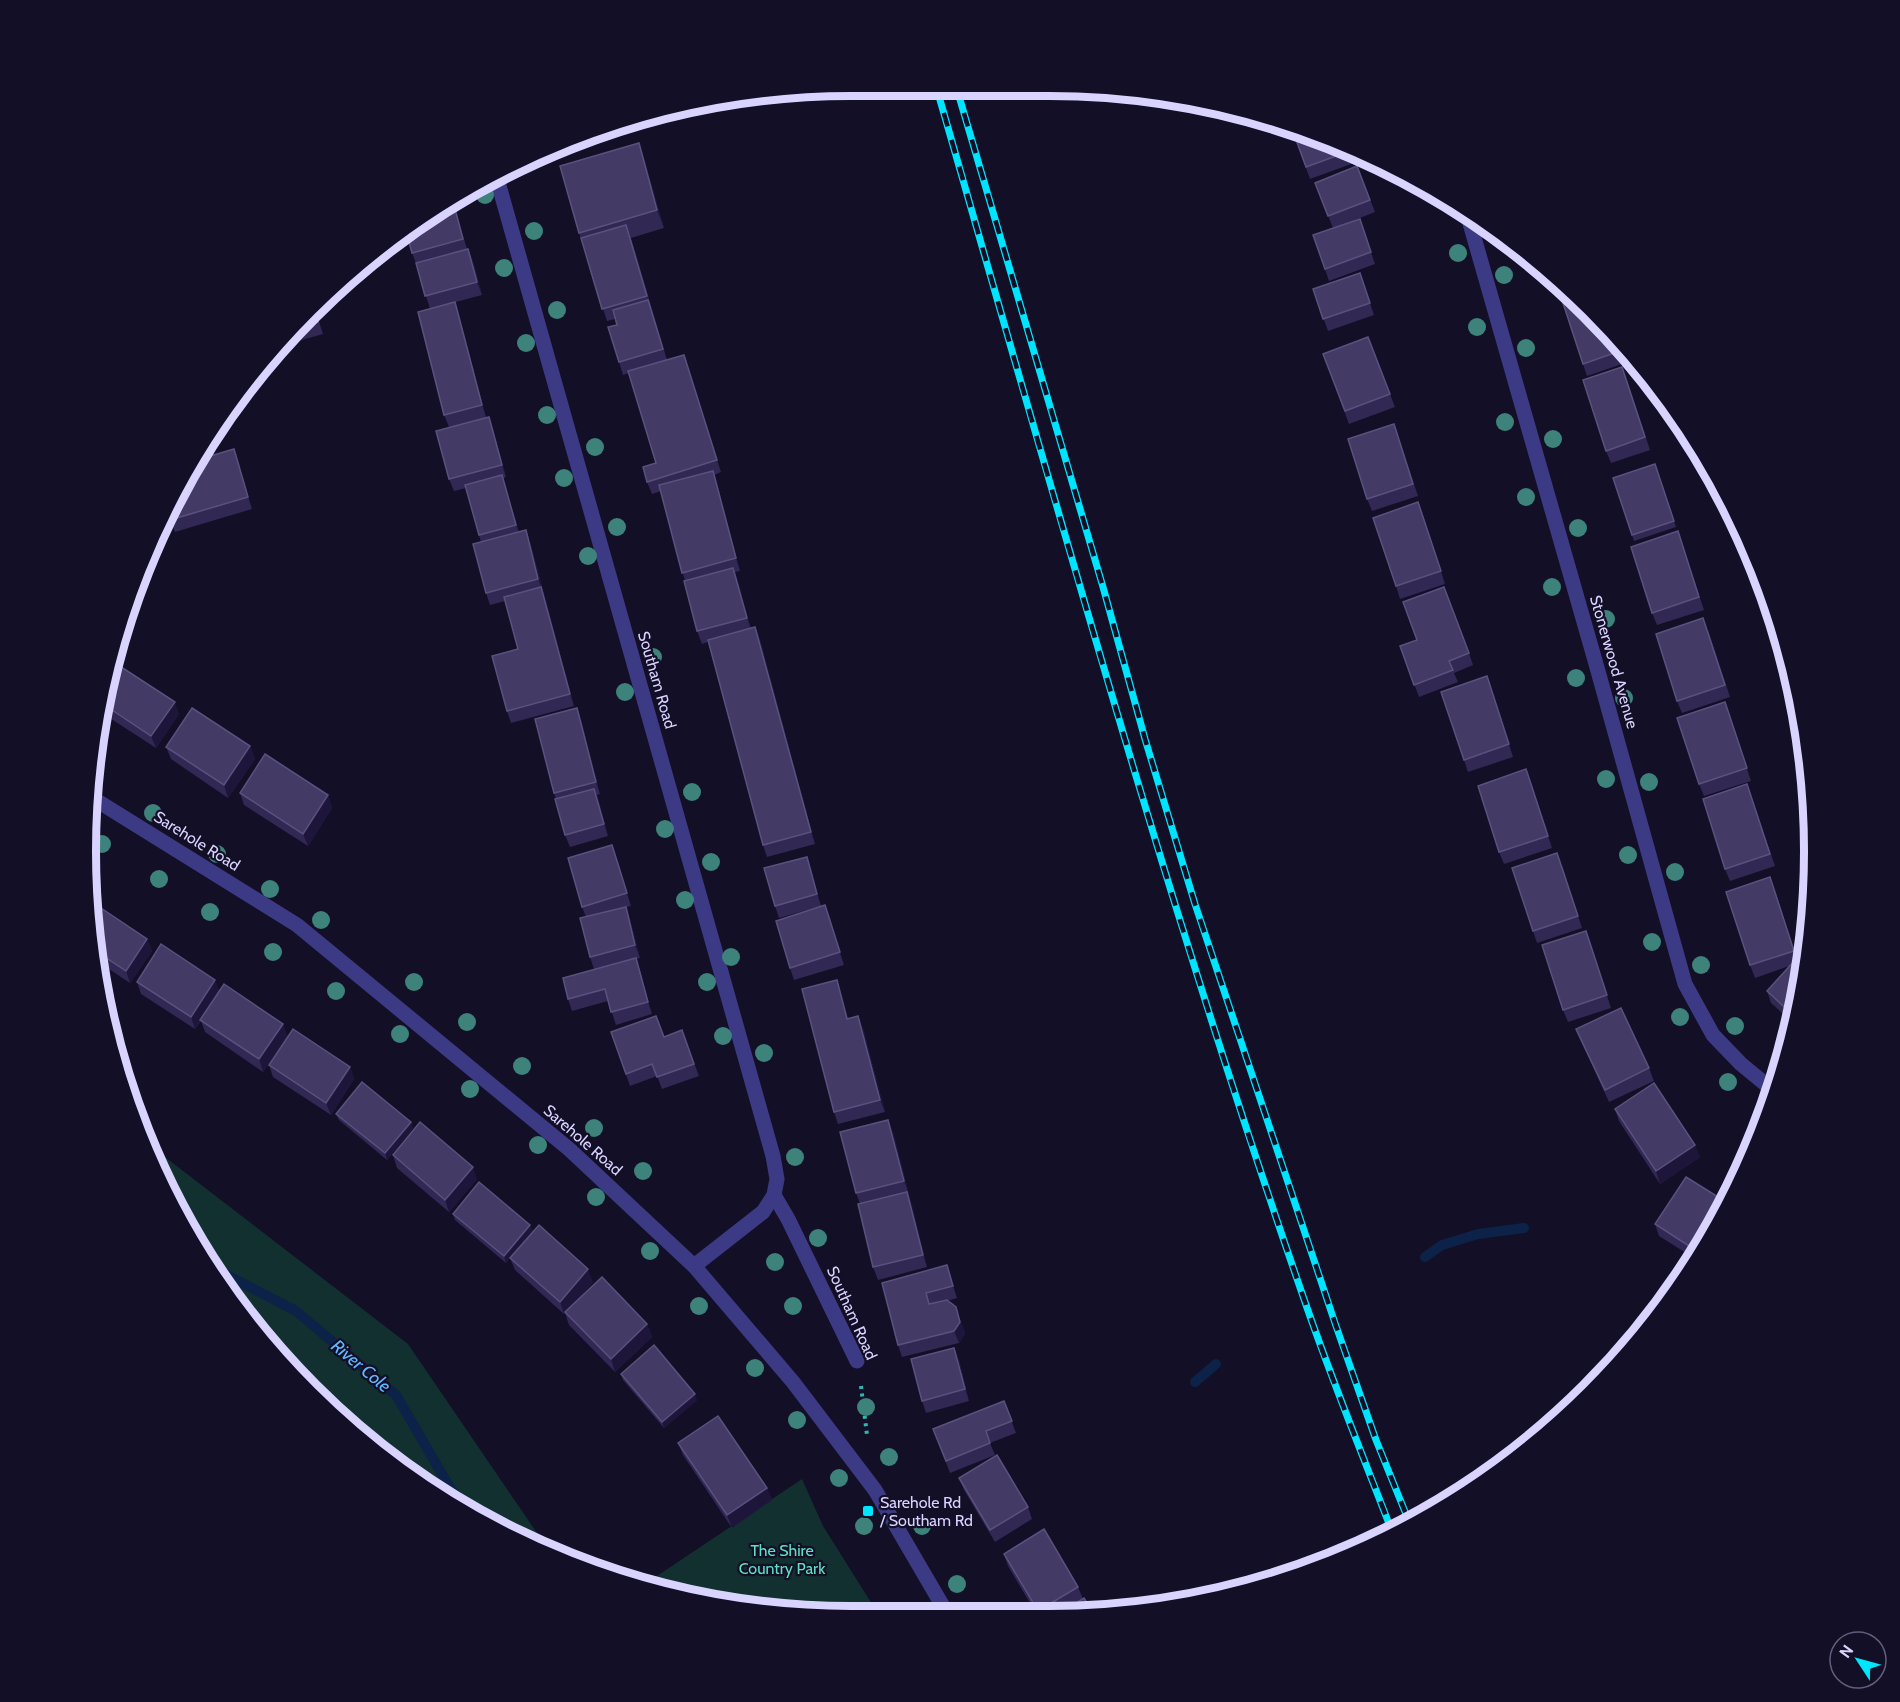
<svg xmlns="http://www.w3.org/2000/svg" width="1900" height="1702" viewBox="0 0 1900 1702" font-family="Cabin,sans-serif">
  <rect width="100%" height="100%" fill="#130f26"/>
  <g fill="#12302f">
    <polygon points="165,1157 408,1344 550,1552 513,1538 385,1459 275,1355 165,1190 157,1169"/>
    <polygon points="802,1479 823,1526 877,1612 872,1615 801,1615 653,1590 642,1586"/>
  </g>
  <g fill="none" stroke-linecap="round" stroke-linejoin="round">
    <g stroke="#0c2248" stroke-width="10">
      <polyline points="1425,1257 1442,1245 1478,1234 1524,1228"/>
      <polyline points="219,1271 296,1311 396,1395 460,1505"/>
      <polyline points="1195,1382 1216,1364"/>
    </g>
    <polyline stroke="#2fb8b0" stroke-width="4" stroke-dasharray="3 4.5" stroke-linecap="butt" points="861,1386 867,1435"/>
    <g stroke="#3d3a85" stroke-width="15">
      <polyline points="496,175 773,1156 777,1179 774,1195 763,1212 694,1266"/>
      <polyline points="1467,213 1596,664 1685,984 1713,1035 1741,1064 1775,1092"/>
      <polyline points="91,797 297,925 569,1149 694,1266 793,1382 875,1490 948,1615"/>
      <polyline points="774,1195 788,1219 857,1361"/>
    </g>
    <g stroke="#00e5ff" stroke-width="7">
      <g id="rail">
        <path d="M936 86C1053 492 1165 899 1304 1299 1331 1378 1363 1456 1393 1534"/>
        <polyline points="956,86 1103,587 1145,739 1195,904 1336,1326 1376,1440 1410,1524"/>
      </g>
    </g>
    <use href="#rail" stroke="#130f26" stroke-width="4.5" stroke-dasharray="14" stroke-linecap="butt"/>
  </g>
  <g fill="#3d827b">
    <circle cx="485" cy="195" r="9"/>
    <circle cx="534" cy="231" r="9"/>
    <circle cx="1458" cy="253" r="9"/>
    <circle cx="504" cy="268" r="9"/>
    <circle cx="1504" cy="275" r="9"/>
    <circle cx="557" cy="310" r="9"/>
    <circle cx="1477" cy="327" r="9"/>
    <circle cx="526" cy="343" r="9"/>
    <circle cx="1526" cy="348" r="9"/>
    <circle cx="547" cy="415" r="9"/>
    <circle cx="1505" cy="422" r="9"/>
    <circle cx="1553" cy="439" r="9"/>
    <circle cx="595" cy="447" r="9"/>
    <circle cx="564" cy="478" r="9"/>
    <circle cx="1526" cy="497" r="9"/>
    <circle cx="617" cy="527" r="9"/>
    <circle cx="1578" cy="528" r="9"/>
    <circle cx="588" cy="556" r="9"/>
    <circle cx="1552" cy="587" r="9"/>
    <circle cx="1606" cy="619" r="9"/>
    <circle cx="653" cy="657" r="9"/>
    <circle cx="1576" cy="678" r="9"/>
    <circle cx="625" cy="692" r="9"/>
    <circle cx="1624" cy="698" r="9"/>
    <circle cx="1606" cy="779" r="9"/>
    <circle cx="1649" cy="782" r="9"/>
    <circle cx="692" cy="792" r="9"/>
    <circle cx="153" cy="813" r="9"/>
    <circle cx="665" cy="829" r="9"/>
    <circle cx="102" cy="844" r="9"/>
    <circle cx="217" cy="854" r="9"/>
    <circle cx="1628" cy="855" r="9"/>
    <circle cx="711" cy="862" r="9"/>
    <circle cx="1675" cy="872" r="9"/>
    <circle cx="159" cy="879" r="9"/>
    <circle cx="270" cy="889" r="9"/>
    <circle cx="685" cy="900" r="9"/>
    <circle cx="210" cy="912" r="9"/>
    <circle cx="321" cy="920" r="9"/>
    <circle cx="1652" cy="942" r="9"/>
    <circle cx="273" cy="952" r="9"/>
    <circle cx="731" cy="957" r="9"/>
    <circle cx="1701" cy="965" r="9"/>
    <circle cx="414" cy="982" r="9"/>
    <circle cx="707" cy="982" r="9"/>
    <circle cx="336" cy="991" r="9"/>
    <circle cx="1680" cy="1017" r="9"/>
    <circle cx="467" cy="1022" r="9"/>
    <circle cx="1735" cy="1026" r="9"/>
    <circle cx="400" cy="1034" r="9"/>
    <circle cx="723" cy="1036" r="9"/>
    <circle cx="764" cy="1053" r="9"/>
    <circle cx="522" cy="1066" r="9"/>
    <circle cx="1728" cy="1082" r="9"/>
    <circle cx="470" cy="1089" r="9"/>
    <circle cx="594" cy="1128" r="9"/>
    <circle cx="538" cy="1145" r="9"/>
    <circle cx="795" cy="1157" r="9"/>
    <circle cx="643" cy="1171" r="9"/>
    <circle cx="596" cy="1197" r="9"/>
    <circle cx="818" cy="1238" r="9"/>
    <circle cx="650" cy="1251" r="9"/>
    <circle cx="775" cy="1262" r="9"/>
    <circle cx="699" cy="1306" r="9"/>
    <circle cx="793" cy="1306" r="9"/>
    <circle cx="755" cy="1368" r="9"/>
    <circle cx="866" cy="1407" r="9"/>
    <circle cx="797" cy="1420" r="9"/>
    <circle cx="889" cy="1457" r="9"/>
    <circle cx="839" cy="1478" r="9"/>
    <circle cx="864" cy="1526" r="9"/>
    <circle cx="922" cy="1526" r="9"/>
    <circle cx="957" cy="1584" r="9"/>
  </g>
  <g fill="#312854">
    <polygon points="1291,126 1350,151 1354,163 1310,179"/>
    <polygon points="599,135 601,141 554,154 553,151"/>
    <polygon points="639,143 645,162 664,228 631,238 667,360 684,355 721,472 714,475 717,483 740,571 735,572 751,629 755,627 760,640 815,844 767,857 763,845 708,642 702,644 697,631 685,581 661,491 652,494 647,482 656,463 629,373 623,375 619,362 617,325 615,319 607,321 579,233"/>
    <polygon points="1357,166 1375,212 1352,221 1360,219 1375,264 1329,281 1313,235 1333,228 1315,183"/>
    <polygon points="455,209 459,222 467,249 468,249 473,261 482,295 430,309 417,266 412,253"/>
    <polygon points="1360,273 1374,315 1328,331 1313,289"/>
    <polygon points="316,312 323,334 284,345"/>
    <polygon points="459,315 486,417 493,429 506,477 503,478 519,532 530,542 574,706 511,723 507,711 518,649 505,601 490,605 486,593 481,542 466,488 454,491 449,479 449,427 444,415"/>
    <polygon points="1368,337 1395,407 1349,424 1323,354"/>
    <polygon points="1624,350 1628,362 1587,376 1583,364"/>
    <polygon points="1627,380 1650,450 1611,463 1606,451"/>
    <polygon points="1398,436 1418,496 1372,511 1367,499"/>
    <polygon points="238,461 252,509 175,532 170,520"/>
    <polygon points="1655,464 1676,527 1634,541 1613,478"/>
    <polygon points="1423,515 1445,584 1400,599 1396,586"/>
    <polygon points="1682,544 1704,610 1657,625 1652,613"/>
    <polygon points="1708,630 1730,697 1682,713 1677,701"/>
    <polygon points="1400,646 1469,653 1473,665 1454,673 1458,682 1419,697"/>
    <polygon points="1487,676 1513,757 1468,772 1464,760"/>
    <polygon points="100,701 179,714 156,748 99,711"/>
    <polygon points="1729,714 1751,781 1704,796 1699,784"/>
    <polygon points="581,720 600,794 597,795 608,836 570,847 565,835 554,793"/>
    <polygon points="250,746 255,759 228,798 171,759 166,747"/>
    <polygon points="1531,782 1552,848 1504,864 1499,852"/>
    <polygon points="1747,784 1775,866 1730,881 1725,869"/>
    <polygon points="240,793 328,795 332,808 308,846 244,805"/>
    <polygon points="612,845 631,906 626,907 630,919 640,958 636,959 652,1014 616,1025 608,1001 572,1011 568,999 594,969 590,957 586,917 582,907"/>
    <polygon points="1562,865 1582,928 1537,943 1533,931"/>
    <polygon points="811,869 821,906 779,918 775,906"/>
    <polygon points="1775,890 1798,962 1804,967 1791,1021 1771,1003 1767,991 1789,966 1755,978 1750,965"/>
    <polygon points="92,902 147,939 152,951 130,983 100,963"/>
    <polygon points="825,905 844,965 794,980 790,968"/>
    <polygon points="1590,943 1611,1008 1568,1022 1563,1010"/>
    <polygon points="137,982 219,991 283,1024 287,1036 263,1072 205,1032 201,1021 195,1029 141,994"/>
    <polygon points="841,993 848,1018 863,1028 885,1112 838,1124 834,1112"/>
    <polygon points="1576,1029 1649,1068 1654,1081 1609,1102 1581,1041"/>
    <polygon points="682,1030 699,1076 662,1089 657,1076 630,1086 611,1032 664,1037"/>
    <polygon points="269,1065 350,1067 354,1079 331,1115 273,1077"/>
    <polygon points="1615,1109 1700,1157 1660,1184 1619,1121"/>
    <polygon points="336,1114 411,1122 413,1128 387,1160 339,1120"/>
    <polygon points="893,1132 927,1267 878,1280 873,1267 860,1204 856,1193"/>
    <polygon points="393,1155 477,1179 449,1212 397,1168"/>
    <polygon points="1723,1200 1725,1206 1712,1234 1694,1258 1659,1236 1655,1224"/>
    <polygon points="453,1214 533,1231 514,1253 593,1282 569,1309 647,1324 652,1337 615,1372 569,1325 565,1313 564,1314 515,1270 510,1258 506,1263 455,1220"/>
    <polygon points="947,1265 957,1298 947,1301 960,1319 965,1334 959,1343 902,1357 898,1345 882,1283"/>
    <polygon points="959,1360 969,1401 926,1413 922,1401"/>
    <polygon points="621,1374 697,1400 664,1428 623,1380"/>
    <polygon points="1004,1401 1016,1433 990,1443 995,1455 950,1473 933,1429"/>
    <polygon points="678,1443 767,1488 772,1500 732,1528 683,1455"/>
    <polygon points="959,1478 1028,1507 1032,1519 995,1542 964,1490"/>
    <polygon points="1004,1554 1078,1587 1083,1599 1056,1615 1037,1615 1008,1566"/>
  </g>
  <g fill="#1d163a">
    <polygon points="639,143 645,162 664,228 657,210"/>
    <polygon points="626,225 630,237 651,308 647,296"/>
    <polygon points="468,249 473,261 482,295 477,282"/>
    <polygon points="455,302 459,315 486,417 482,405"/>
    <polygon points="684,355 688,367 721,472 717,460"/>
    <polygon points="489,417 493,429 506,477 502,465"/>
    <polygon points="234,449 238,461 252,509 248,497"/>
    <polygon points="713,471 717,483 740,571 736,558"/>
    <polygon points="502,475 506,487 520,537 516,525"/>
    <polygon points="526,530 530,542 543,591 538,579"/>
    <polygon points="733,568 738,580 751,630 747,618"/>
    <polygon points="541,587 546,600 574,706 570,694"/>
    <polygon points="755,627 760,640 815,844 811,832"/>
    <polygon points="175,702 179,714 156,748 151,736"/>
    <polygon points="577,708 581,720 600,794 596,782"/>
    <polygon points="250,746 255,759 228,798 224,785"/>
    <polygon points="594,789 599,801 608,836 604,824"/>
    <polygon points="328,795 332,808 308,846 303,834"/>
    <polygon points="612,845 617,857 631,906 627,893"/>
    <polygon points="807,857 811,869 821,906 817,894"/>
    <polygon points="825,905 830,917 844,965 840,952"/>
    <polygon points="626,907 630,919 640,958 635,945"/>
    <polygon points="147,939 152,951 130,983 126,971"/>
    <polygon points="636,958 640,970 652,1014 648,1002"/>
    <polygon points="215,980 220,992 195,1029 191,1017"/>
    <polygon points="837,980 841,993 851,1031 847,1019"/>
    <polygon points="858,1016 863,1028 885,1112 880,1100"/>
    <polygon points="283,1024 287,1036 263,1072 259,1059"/>
    <polygon points="350,1067 354,1079 331,1115 326,1103"/>
    <polygon points="888,1120 893,1132 909,1193 904,1181"/>
    <polygon points="411,1122 413,1128 387,1160 385,1153"/>
    <polygon points="1695,1145 1700,1157 1660,1184 1656,1171"/>
    <polygon points="473,1167 477,1179 449,1212 445,1200"/>
    <polygon points="907,1192 912,1204 927,1267 923,1255"/>
    <polygon points="1723,1200 1725,1206 1712,1234 1696,1257 1692,1248"/>
    <polygon points="530,1225 533,1231 506,1263 504,1256"/>
    <polygon points="947,1265 951,1277 957,1298 953,1286"/>
    <polygon points="588,1269 593,1282 564,1314 560,1302"/>
    <polygon points="956,1307 965,1334 959,1343 954,1331"/>
    <polygon points="647,1324 652,1337 615,1372 611,1359"/>
    <polygon points="954,1348 959,1360 969,1401 965,1389"/>
    <polygon points="695,1394 697,1400 664,1428 662,1422"/>
    <polygon points="767,1488 772,1500 732,1528 727,1515"/>
  </g>
  <g fill="#433a66" stroke="#5a527e" stroke-width="1.5">
    <polygon points="1293,125 1295,126 1350,151 1306,167 1291,126"/>
    <polygon points="639,143 657,210 579,233 560,166"/>
    <polygon points="1357,166 1370,200 1328,216 1315,183"/>
    <polygon points="455,209 463,239 412,253 406,231 428,217"/>
    <polygon points="1360,219 1371,252 1325,269 1313,235"/>
    <polygon points="626,225 647,296 602,309 581,238"/>
    <polygon points="468,249 477,282 425,296 416,263"/>
    <polygon points="1360,273 1370,303 1323,319 1313,289"/>
    <polygon points="1571,294 1623,349 1623,350 1583,364 1561,297"/>
    <polygon points="648,300 663,349 619,362 608,327 617,325 613,310"/>
    <polygon points="455,302 482,405 444,415 418,312"/>
    <polygon points="316,313 318,322 303,326"/>
    <polygon points="1368,337 1390,394 1345,411 1323,354"/>
    <polygon points="684,355 717,460 647,482 643,467 656,463 628,371"/>
    <polygon points="1622,367 1645,437 1606,451 1583,380"/>
    <polygon points="489,417 502,465 449,479 436,431"/>
    <polygon points="1394,424 1413,484 1367,499 1348,439"/>
    <polygon points="234,449 248,497 170,520 167,508 197,460"/>
    <polygon points="1655,464 1674,521 1632,535 1613,478"/>
    <polygon points="713,471 736,558 682,573 659,485"/>
    <polygon points="502,475 516,525 479,535 465,485"/>
    <polygon points="1418,502 1441,571 1396,586 1373,518"/>
    <polygon points="526,530 538,579 486,593 473,544"/>
    <polygon points="1678,531 1699,597 1652,613 1631,547"/>
    <polygon points="733,568 747,618 697,631 684,581"/>
    <polygon points="541,587 570,694 507,711 492,656 518,649 504,597"/>
    <polygon points="1444,587 1469,653 1449,661 1453,670 1414,685 1400,646 1417,640 1403,602"/>
    <polygon points="1703,618 1725,685 1677,701 1656,634"/>
    <polygon points="755,627 811,832 763,845 708,640"/>
    <polygon points="115,663 175,702 151,736 100,702 111,669"/>
    <polygon points="1487,676 1509,744 1464,760 1441,692"/>
    <polygon points="1725,702 1747,768 1699,784 1677,718"/>
    <polygon points="192,708 250,746 224,785 166,747"/>
    <polygon points="577,708 596,782 554,793 535,719"/>
    <polygon points="265,754 328,795 303,834 240,793"/>
    <polygon points="1526,769 1548,836 1499,852 1478,786"/>
    <polygon points="1747,784 1770,854 1725,869 1703,799"/>
    <polygon points="594,789 604,824 565,835 555,799"/>
    <polygon points="612,845 627,893 582,907 568,858"/>
    <polygon points="1557,853 1578,916 1533,931 1512,868"/>
    <polygon points="807,857 817,894 775,906 764,868"/>
    <polygon points="1770,877 1794,951 1750,965 1726,892"/>
    <polygon points="92,902 147,939 126,971 99,953"/>
    <polygon points="825,905 840,952 790,968 776,921"/>
    <polygon points="626,907 635,945 590,957 580,918"/>
    <polygon points="1586,931 1607,995 1563,1010 1542,945"/>
    <polygon points="161,944 215,980 191,1017 137,982"/>
    <polygon points="636,958 648,1002 611,1012 605,989 568,999 563,978"/>
    <polygon points="1796,959 1804,967 1793,1015 1767,991"/>
    <polygon points="837,980 847,1019 858,1016 880,1100 834,1112 802,989"/>
    <polygon points="224,984 283,1024 259,1059 200,1020"/>
    <polygon points="1621,1008 1649,1068 1605,1090 1576,1029"/>
    <polygon points="656,1016 664,1037 682,1030 694,1064 657,1077 652,1064 626,1074 611,1032"/>
    <polygon points="293,1029 350,1067 326,1103 269,1065"/>
    <polygon points="362,1082 411,1122 385,1153 336,1114"/>
    <polygon points="1654,1083 1695,1145 1656,1171 1615,1109"/>
    <polygon points="888,1120 904,1181 856,1193 840,1132"/>
    <polygon points="420,1122 473,1167 445,1200 393,1155"/>
    <polygon points="1686,1177 1723,1200 1692,1248 1655,1224"/>
    <polygon points="479,1182 530,1225 504,1256 453,1214"/>
    <polygon points="907,1192 923,1255 873,1267 858,1204"/>
    <polygon points="539,1225 588,1269 560,1302 510,1258"/>
    <polygon points="947,1265 953,1286 926,1293 929,1304 947,1300 956,1307 960,1322 954,1331 898,1345 882,1283"/>
    <polygon points="602,1277 647,1324 611,1359 565,1312"/>
    <polygon points="654,1345 695,1394 662,1422 621,1374"/>
    <polygon points="954,1348 965,1389 922,1401 911,1359"/>
    <polygon points="1004,1401 1012,1421 986,1431 990,1443 946,1461 933,1429"/>
    <polygon points="718,1416 767,1488 727,1515 678,1443"/>
    <polygon points="997,1455 1028,1507 990,1530 959,1478"/>
    <polygon points="1044,1529 1078,1587 1038,1611 1004,1554"/>
    <polygon points="1084,1598 1094,1615 1057,1615"/>
  </g>
  <rect fill="#00e5ff" stroke="#130f26" stroke-width="2" x="862" y="1505" width="12" height="12" rx="3"/>
  <g text-anchor="middle" dominant-baseline="central" stroke-width="4.5" stroke-linejoin="round" paint-order="stroke">
    <g font-size="16" fill="#d9d4ff" stroke="#130f26">
      <text transform="translate(1614 662) rotate(74)">Stonerwood Avenue</text>
      <text transform="translate(657 680) rotate(74)">Southam Road</text>
      <text transform="translate(197 841) rotate(32)">Sarehole Road</text>
      <text transform="translate(583 1140) rotate(41)">Sarehole Road</text>
      <text transform="translate(852 1313) rotate(66)">Southam Road</text>
    </g>
    <g font-size="16" fill="#d9d4ff" stroke="#130f26" text-anchor="start">
      <text x="880" y="1502">Sarehole Rd<tspan x="880" dy="18">/ Southam Rd</tspan></text>
    </g>
    <g font-size="16" fill="#5fe0c0" stroke="#130f26">
      <text x="782" y="1550">The Shire<tspan x="782" dy="18">Country Park</tspan></text>
    </g>
    <g font-size="18" font-style="italic" fill="#62b6ff" stroke="#130f26">
      <text transform="translate(361 1366) rotate(40)">River Cole</text>
    </g>
  </g>
  <path d="M0 0H1900V1702H0ZM851 96H1049A755 755 0 0 1 1804 851V851A755 755 0 0 1 1049 1606H851A755 755 0 0 1 96 851V851A755 755 0 0 1 851 96Z" fill="#130f26" fill-rule="evenodd"/>
  <path fill="none" stroke="#d9d4ff" stroke-width="8" d="M851 96H1049A755 755 0 0 1 1804 851V851A755 755 0 0 1 1049 1606H851A755 755 0 0 1 96 851V851A755 755 0 0 1 851 96Z"/>
  <g transform="translate(1858 1660) rotate(306)"><circle r="28" fill="#130f26" stroke="#625e7d" stroke-width="1.5"/>
  <path d="M0-4.5L10 22L0 15L-10 22Z" fill="#00e5ff"/>
  <text y="-9" font-size="16" font-weight="bold" text-anchor="middle" fill="#d9d4ff">N</text>
  </g>
</svg>
